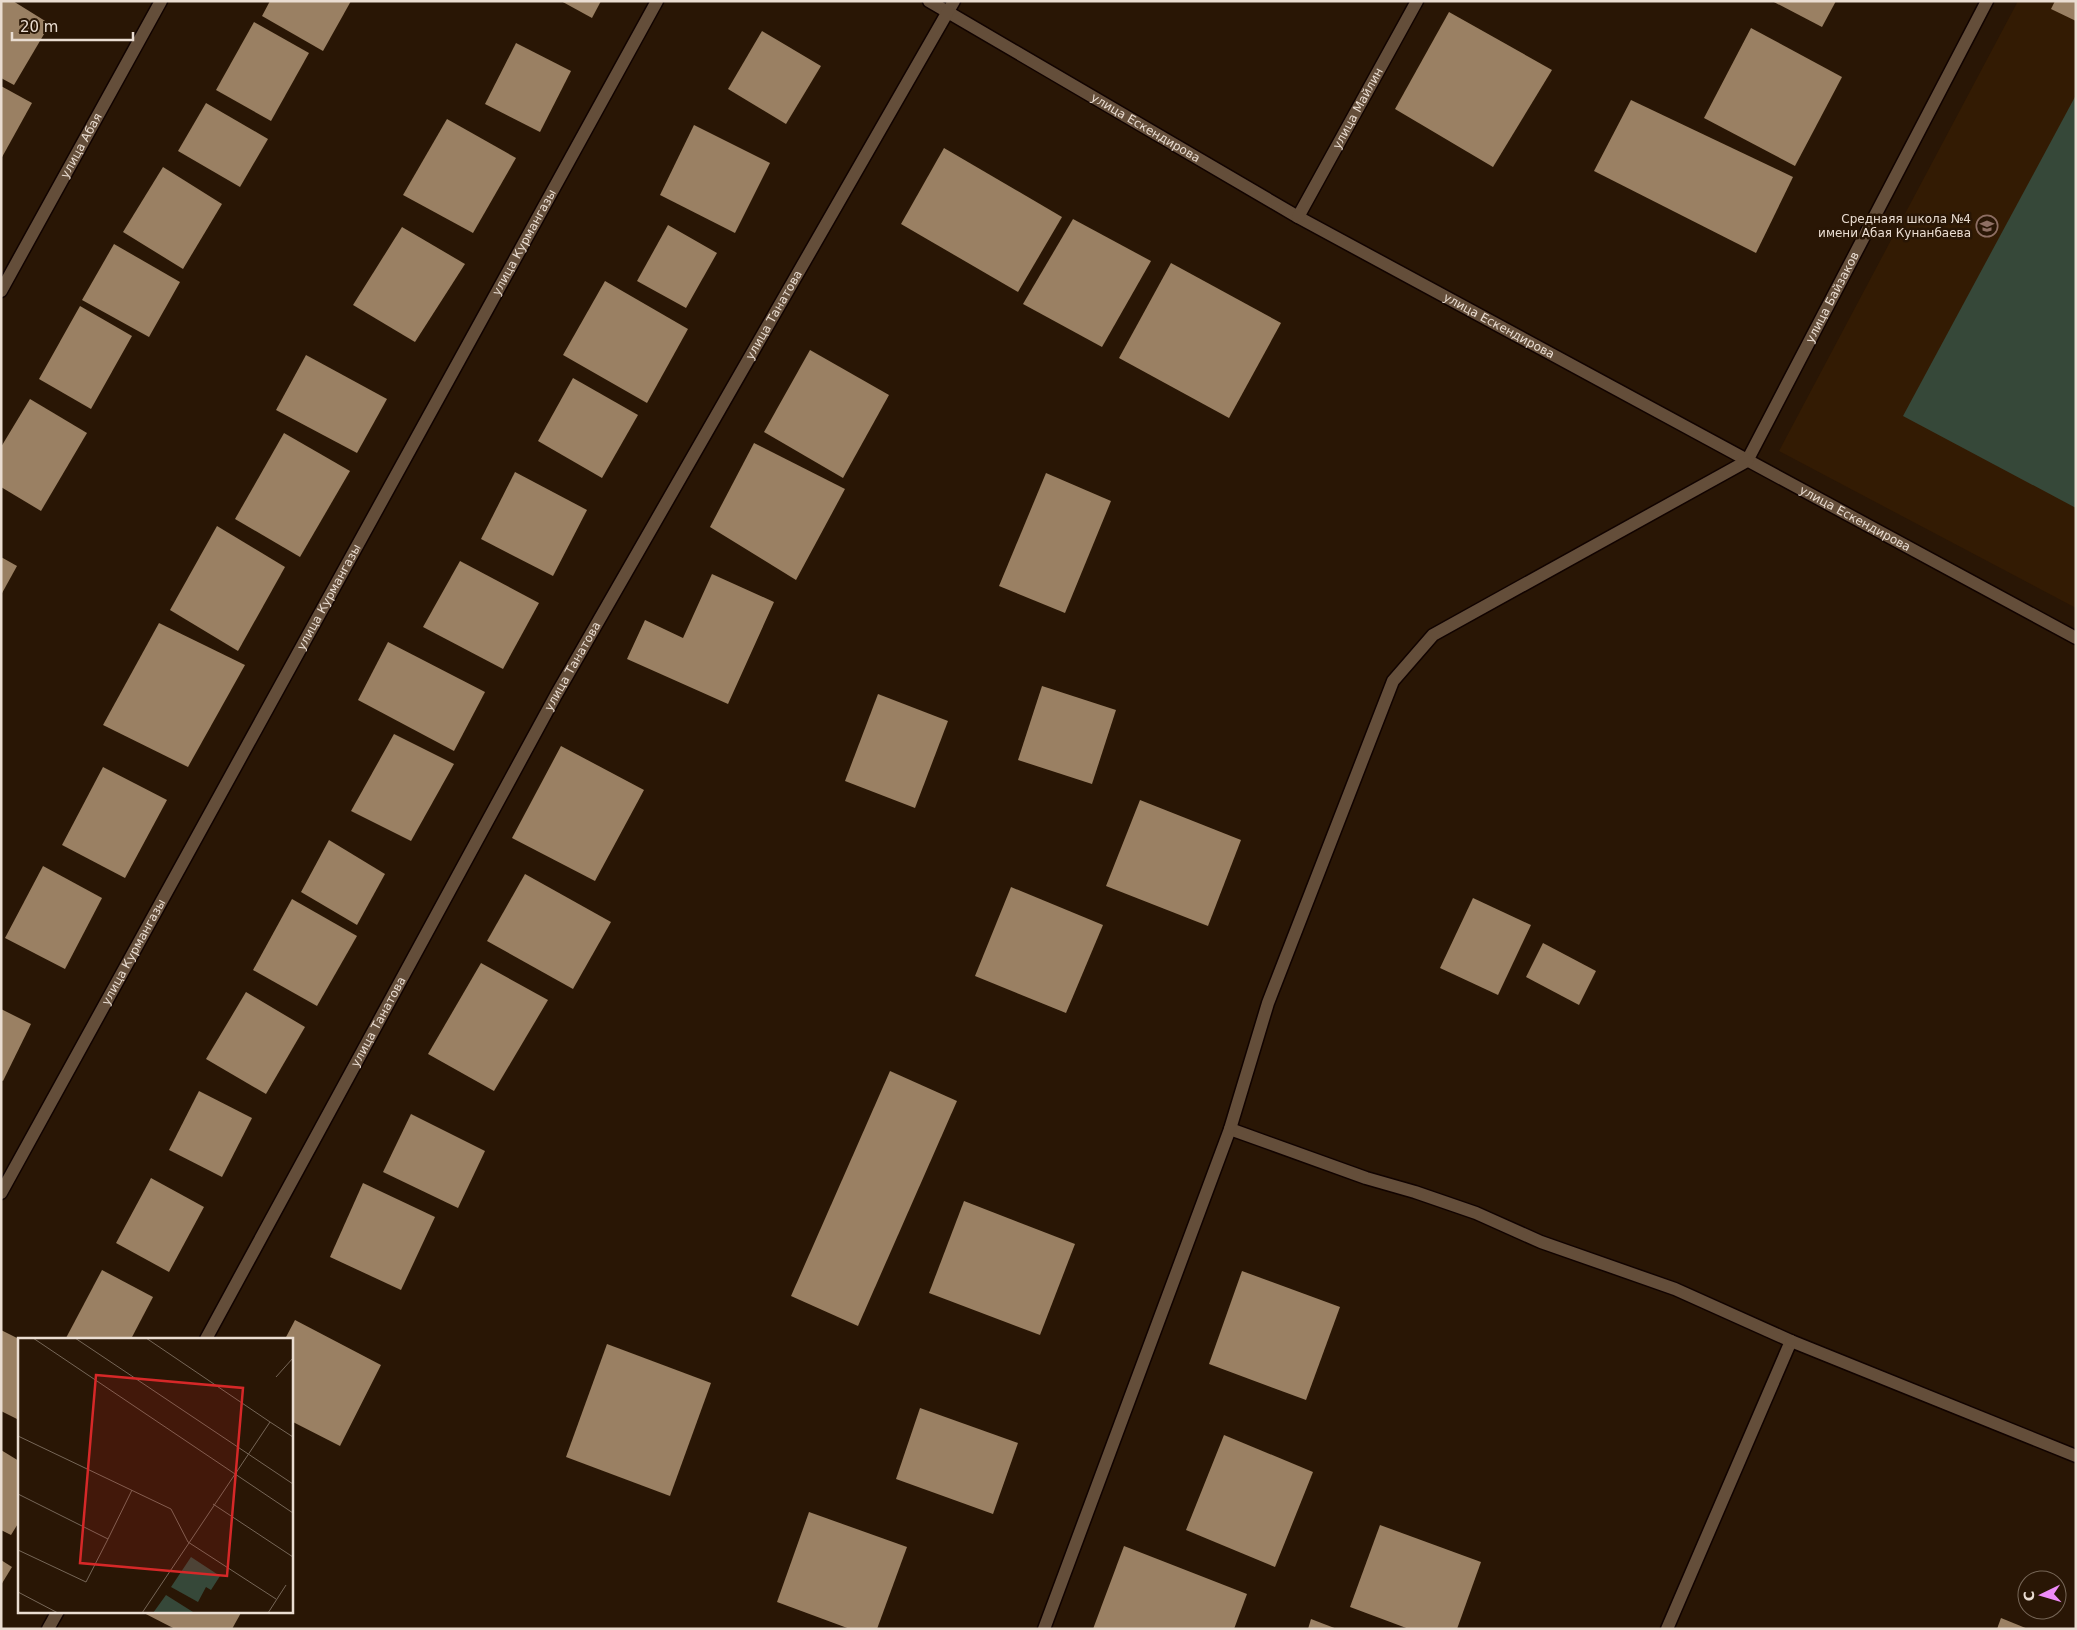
<svg xmlns="http://www.w3.org/2000/svg" width="2077" height="1630" viewBox="0 0 2077 1630" font-family="'DejaVu Sans',sans-serif">
  <rect width="100%" height="100%" fill="#291605"/>
  <polygon fill="#331b03" points="2018,1 2076,1 2076,608 1779,451"/>
  <polygon fill="#364839" points="2076,95 2076,508 1903,416"/>
  <g fill="#9a8063">
    <polygon points="1,1 13,1 50,24 14,85 1,78"/>
    <polygon points="270,1 351,1 323,51 262,16"/>
    <polygon points="561,1 601,1 592,18"/>
    <polygon points="1772,1 1836,1 1822,27"/>
    <polygon points="2055,1 2076,1 2076,21 2051,9"/>
    <polygon points="1449,12 1552,70 1493,167 1395,109"/>
    <polygon points="254,22 309,53 271,121 216,90"/>
    <polygon points="1751,28 1842,77 1795,166 1704,118"/>
    <polygon points="762,31 821,66 786,124 728,89"/>
    <polygon points="516,43 571,71 540,132 485,104"/>
    <polygon points="1,86 32,103 1,159"/>
    <polygon points="1631,100 1793,177 1756,253 1594,171"/>
    <polygon points="206,103 268,139 240,187 178,151"/>
    <polygon points="447,119 516,158 473,233 403,195"/>
    <polygon points="694,125 770,163 735,233 660,195"/>
    <polygon points="944,148 1062,217 1018,292 901,224"/>
    <polygon points="163,167 222,204 183,269 123,232"/>
    <polygon points="1073,219 1151,261 1102,347 1023,304"/>
    <polygon points="668,225 717,253 686,308 637,281"/>
    <polygon points="402,227 465,264 415,342 353,305"/>
    <polygon points="114,244 180,282 149,337 82,300"/>
    <polygon points="1171,263 1281,323 1229,418 1119,358"/>
    <polygon points="605,281 688,329 647,403 563,355"/>
    <polygon points="80,306 132,336 91,409 39,379"/>
    <polygon points="810,350 889,395 843,478 764,432"/>
    <polygon points="306,355 387,399 357,453 276,410"/>
    <polygon points="573,378 638,415 602,478 538,441"/>
    <polygon points="30,399 87,433 41,511 1,487 1,447"/>
    <polygon points="284,433 350,471 300,557 235,519"/>
    <polygon points="754,443 845,489 796,580 710,527"/>
    <polygon points="515,472 587,510 553,576 481,539"/>
    <polygon points="1046,473 1111,501 1065,613 999,586"/>
    <polygon points="217,526 285,567 238,651 170,610"/>
    <polygon points="1,557 17,566 1,595"/>
    <polygon points="460,561 539,603 503,669 423,627"/>
    <polygon points="712,574 774,602 728,704 627,659 645,620 683,638"/>
    <polygon points="159,623 245,665 188,767 103,725"/>
    <polygon points="388,642 485,692 454,751 358,700"/>
    <polygon points="1042,686 1116,710 1092,784 1018,760"/>
    <polygon points="878,694 948,721 915,808 845,781"/>
    <polygon points="394,734 454,764 411,841 351,811"/>
    <polygon points="561,746 644,790 595,881 512,838"/>
    <polygon points="103,767 167,800 125,878 62,845"/>
    <polygon points="1140,800 1241,840 1208,926 1106,886"/>
    <polygon points="329,840 385,874 357,925 301,892"/>
    <polygon points="43,866 102,898 65,969 5,938"/>
    <polygon points="525,874 611,922 573,989 487,941"/>
    <polygon points="1011,887 1103,925 1066,1013 975,976"/>
    <polygon points="1473,898 1531,925 1498,995 1440,968"/>
    <polygon points="292,899 357,936 317,1006 253,970"/>
    <polygon points="1543,943 1596,971 1579,1005 1526,977"/>
    <polygon points="481,963 548,1000 494,1091 428,1054"/>
    <polygon points="246,992 305,1027 266,1094 206,1059"/>
    <polygon points="1,1009 31,1024 3,1081 1,1080"/>
    <polygon points="890,1071 957,1101 858,1326 791,1296"/>
    <polygon points="199,1091 252,1118 222,1177 169,1150"/>
    <polygon points="411,1114 485,1151 458,1208 383,1172"/>
    <polygon points="151,1178 204,1207 169,1272 116,1243"/>
    <polygon points="363,1183 435,1217 401,1290 330,1257"/>
    <polygon points="964,1201 1075,1244 1040,1335 929,1293"/>
    <polygon points="102,1270 153,1297 131,1339 68,1339 66,1338"/>
    <polygon points="1242,1271 1340,1307 1306,1400 1209,1364"/>
    <polygon points="295,1320 381,1365 340,1446 291,1421 291,1339 285,1339"/>
    <polygon points="1,1330 19,1339 19,1420 1,1411"/>
    <polygon points="607,1344 711,1383 670,1496 566,1457"/>
    <polygon points="920,1408 1018,1443 993,1514 896,1479"/>
    <polygon points="1224,1435 1313,1472 1275,1567 1186,1530"/>
    <polygon points="1,1450 19,1461 19,1522 11,1535 1,1530"/>
    <polygon points="809,1512 907,1547 877,1629 850,1629 777,1602"/>
    <polygon points="1380,1525 1481,1562 1457,1629 1409,1629 1350,1607"/>
    <polygon points="1124,1546 1247,1594 1234,1629 1093,1629"/>
    <polygon points="1,1560 12,1567 1,1585"/>
    <polygon points="140,1611 242,1611 232,1629 175,1629"/>
    <polygon points="2001,1618 2028,1629 1997,1629"/>
    <polygon points="1311,1619 1337,1629 1308,1629"/>
  </g>
  <g fill="none" stroke-linecap="round" stroke-linejoin="round">
    <g stroke="#110300" stroke-width="15">
      <g id="minor">
        <path id="s1" d="M929 1 1298 217 2076 638"/>
        <path id="s2" d="M1298 217 1417 1"/>
        <path id="s3" d="M1 291 161 1"/>
        <polyline points="1230,1129 1366,1178 1415,1192 1476,1213 1541,1242 1675,1289 1791,1341 1667,1629"/>
        <path id="s4" d="M1 1193 657 1"/>
        <path id="s5" d="M206 1339 556 695 954 1"/>
        <polyline points="1791,1341 2076,1456"/>
        <polyline points="48,1629 58,1611"/>
        <path id="s6" d="M1044 1629 1230 1129 1268 1003 1393 681 1433 635 1747 461 1987 1"/>
      </g>
    </g>
    <use href="#minor" stroke="#644e3a" stroke-width="12"/>
  </g>
  <defs>
    <g id="school-ring" transform="scale(1.125)"><circle r="9.5" fill="#291605" stroke="#8d6e63" stroke-width="1.5"/><path d="M0-5L7-2L0 1L-7-2ZM-4 1L0 2.5L4 1V4Q0 6-4 4Z" fill="#8d6e63"/></g>
  </defs>
  <g fill-rule="evenodd">
    <use href="#school-ring" x="1987" y="226"/>
  </g>
  <g text-anchor="middle" dominant-baseline="central" stroke-width="5" stroke-linejoin="round" paint-order="stroke">
    <g font-size="12" fill="#eaddd2" stroke="#291605">
      <text stroke="none"><textPath href="#s2" startOffset="124">улица Майлин</textPath></text>
      <text stroke="none"><textPath href="#s1" startOffset="251">улица Ескендирова</textPath></text>
      <text stroke="none"><textPath href="#s3" startOffset="166">улица Абая</textPath></text>
      <text stroke="none"><textPath href="#s4" startOffset="1085">улица Курмангазы</textPath></text>
      <text stroke="none"><textPath href="#s6" startOffset="1615">улица Байзаков</textPath></text>
      <text stroke="none"><textPath href="#s5" startOffset="1171">улица Танатова</textPath></text>
      <text stroke="none"><textPath href="#s1" startOffset="656">улица Ескендирова</textPath></text>
      <text stroke="none"><textPath href="#s1" startOffset="1061">улица Ескендирова</textPath></text>
      <text stroke="none"><textPath href="#s4" startOffset="680">улица Курмангазы</textPath></text>
      <text stroke="none"><textPath href="#s5" startOffset="766">улица Танатова</textPath></text>
      <text stroke="none"><textPath href="#s4" startOffset="275">улица Курмангазы</textPath></text>
      <text stroke="none"><textPath href="#s5" startOffset="361">улица Танатова</textPath></text>
    </g>
    <g font-size="12" fill="#eaddd2" stroke="#291605" text-anchor="end">
      <text x="1971" y="219">Среднаяя школа №4<tspan x="1971" dy="14">имени Абая Кунанбаева</tspan></text>
    </g>
  </g>
  <g transform="translate(18 1338)">
    <rect width="275" height="275" fill="#291605"/>
    <path d="M173 219 202 238 193 252 188 249 180 264 153 249ZM148 257 175 274 135 275Z" fill="#364839"/>
    <path fill="none" stroke="#766657" stroke-width="1" d="M15 0 275 175M57 0 275 146M128 0 252 84M258 39 275 20M0 98 153 171 170 204 258 261M0 156 90 201 114 152M195 166 275 219M0 212 68 244 90 201M0 254 40 275M124 275 252 84 275 99M250 275 268 247"/>
    <path fill="#d62828" fill-opacity="0.15" stroke="#d62828" stroke-width="2.5" d="M78 37 225 50 209 238 62 225Z"/>
    <rect width="275" height="275" fill="none" stroke="#eaddd2" stroke-width="2.5"/>
  </g>
  <rect width="2077" height="1630" fill="none" stroke="#eaddd2" stroke-width="5"/>
  <g transform="translate(2042 1595) rotate(265)"><circle r="24" fill="#291605" stroke="#766657"/>
  <path d="M0-4L9 19L0 12L-9 19Z" fill="#ee8bf8"/>
  <text y="-8" font-size="14" font-weight="bold" text-anchor="middle" fill="#eaddd2">С</text>
  </g>
  <path d="M12 32v8h121v-8" fill="none" stroke="#eaddd2" stroke-width="2.5"/>
  <text x="20" y="32" font-size="15" fill="#eaddd2" stroke="#291605" stroke-width="4" paint-order="stroke">20 m</text>
</svg>
